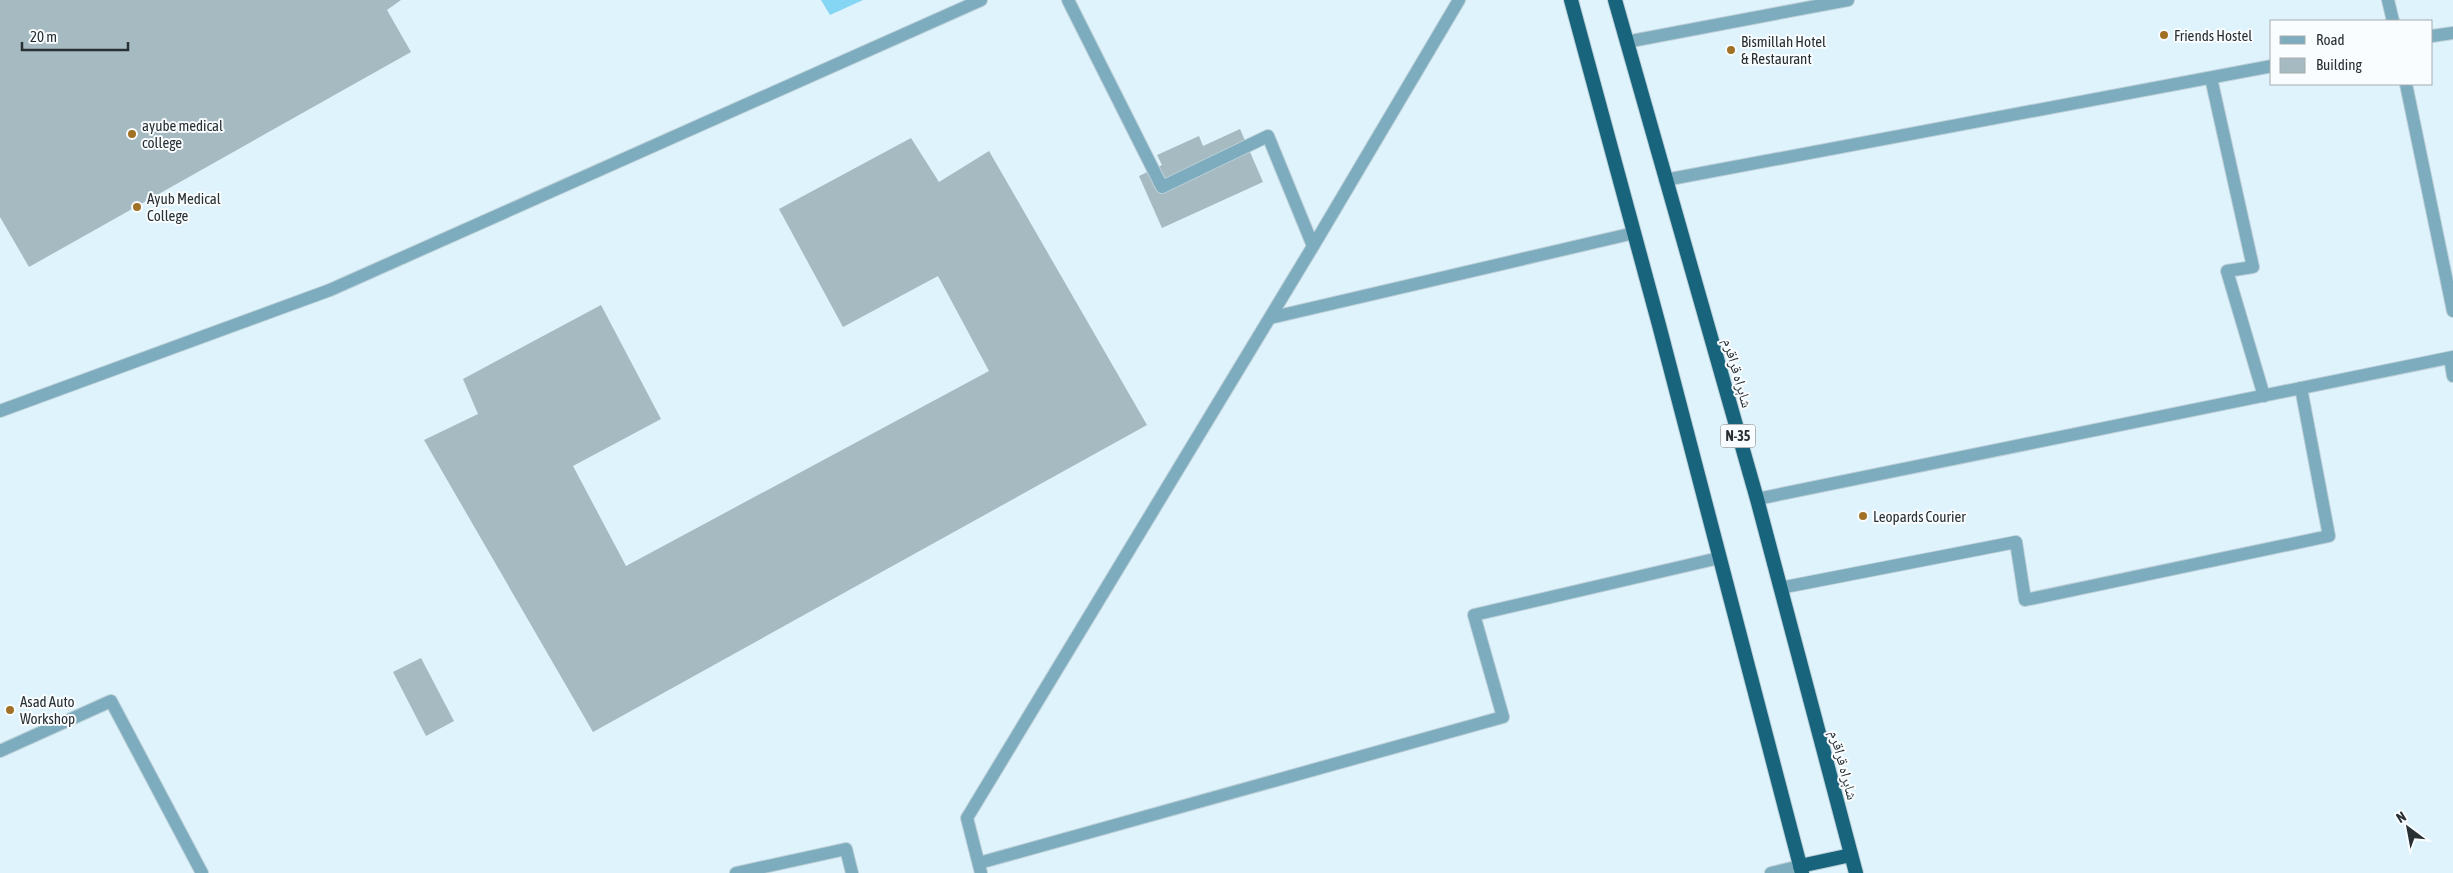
<svg xmlns="http://www.w3.org/2000/svg" width="2453" height="873" viewBox="0 0 2453 873" font-family="'Asap Condensed','Noto Naskh Arabic',sans-serif">
  <rect width="100%" height="100%" fill="#def3fc"/>
  <polygon fill="#85d6f5" points="821,0 863,0 830,15"/>
  <g fill="#a6bac2">
    <polygon points="0,0 401,0 387,10 411,52 29,267 0,217"/>
    <polygon points="1240,129 1263,182 1162,228 1139,176 1162,165 1157,155 1199,136 1203,146"/>
    <polygon points="911,138 939,182 989,151 1147,425 593,732 424,440 478,414 463,379 601,305 661,419 573,466 626,566 989,371 938,276 843,327 779,209"/>
    <polygon points="421,658 454,721 426,736 393,672"/>
  </g>
  <g fill="none" stroke-linecap="round" stroke-linejoin="round">
    <g stroke="#bdd0d8" stroke-width="14">
      <g id="service">
        <polyline points="1068,0 1162,187 1268,136 1313,246"/>
        <polyline points="1270,318 1634,233"/>
        <polyline points="979,863 1503,717 1474,615 1719,558"/>
        <polyline points="736,873 846,849 852,873"/>
        <polyline points="981,873 967,818 1318,238 1459,0"/>
      </g>
    </g>
    <g stroke="#bdd0d8" stroke-width="14">
      <g id="minor">
        <polyline points="2388,0 2393,21"/>
        <polyline points="2432,36 2453,33"/>
        <polyline points="1626,42 1848,0"/>
        <polyline points="2211,78 2253,267 2227,271 2264,396"/>
        <polyline points="2406,84 2453,311"/>
        <polyline points="1665,180 2272,66"/>
        <polyline points="2450,358 2453,376"/>
        <polyline points="0,411 330,290 981,0"/>
        <polyline points="1757,499 2453,357"/>
        <polyline points="1780,588 2016,542 2025,600 2329,536 2301,388"/>
        <polyline points="0,751 111,701 202,873"/>
      </g>
    </g>
    <g stroke="#bdd0d8" stroke-width="14">
      <polyline id="tertiary" points="1771,873 1800,866"/>
    </g>
    <g stroke="#bdd0d8" stroke-width="16">
      <g id="trunk">
        <polyline points="1571,0 1659,325 1802,873"/>
        <polyline points="1615,0 1757,499 1856,873"/>
        <polyline points="1800,866 1851,855"/>
      </g>
    </g>
    <use href="#service" stroke="#7dacbe" stroke-width="12"/>
    <use href="#minor" stroke="#7dacbe" stroke-width="12"/>
    <use href="#tertiary" stroke="#7dacbe" stroke-width="12"/>
    <use href="#trunk" stroke="#17647c" stroke-width="14"/>
  </g>
  <g fill="#a17125" stroke="#f9fdff" stroke-width="2">
    <circle cx="2164" cy="35" r="5"/>
    <circle cx="1731" cy="50" r="5"/>
    <circle cx="132" cy="134" r="5"/>
    <circle cx="137" cy="207" r="5"/>
    <circle cx="1863" cy="516" r="5"/>
    <circle cx="10" cy="710" r="5"/>
  </g>
  <g text-anchor="middle" dominant-baseline="central" stroke-width="4" stroke-linejoin="round" paint-order="stroke">
    <rect fill="#f9fdff" stroke="#676e70" stroke-width="1" x="1720.5" y="424.5" width="35" height="23" rx="4"/>
    <g font-size="14" font-weight="bold" fill="#283033">
      <text x="1738" y="436">N-35</text>
    </g>
    <g font-size="15" fill="#283033" stroke="#f9fdff" text-anchor="start">
      <text x="2174" y="35">Friends Hostel</text>
      <text x="1741" y="41">Bismillah Hotel<tspan x="1741" dy="17">&amp; Restaurant</tspan></text>
      <text x="142" y="125">ayube medical<tspan x="142" dy="17">college</tspan></text>
      <text x="147" y="198">Ayub Medical<tspan x="147" dy="17">College</tspan></text>
      <text x="1873" y="516">Leopards Courier</text>
      <text x="20" y="701">Asad Auto<tspan x="20" dy="17">Workshop</tspan></text>
    </g>
    <g font-size="15" fill="#283033" stroke="#f9fdff">
      <text transform="translate(1738 373) rotate(74)">شاہراہ قراقرم</text>
      <text transform="translate(1844 765) rotate(75)">شاہراہ قراقرم</text>
    </g>
  </g>
  <rect x="2270" y="20" width="162" height="65" fill="#f9fdff" stroke="#a5abad"/>
  <rect x="2280" y="36" width="25" height="8" fill="#7dacbe" stroke="#a5abad"/>
  <text x="2316" y="45" font-size="15" fill="#283033">Road</text>
  <rect x="2280" y="58" width="25" height="15" fill="#a6bac2" stroke="#a5abad"/>
  <text x="2316" y="70" font-size="15" fill="#283033">Building</text>
  <g transform="translate(2408 828) rotate(328)" stroke="#f9fdff" stroke-width="4" paint-order="stroke">
  <path d="M0-4L9 19L0 12L-9 19Z" fill="#283033"/>
  <text y="-8" font-size="14" font-weight="bold" text-anchor="middle" fill="#283033">N</text>
  </g>
  <path d="M22 42v8h106v-8" fill="none" stroke="#283033" stroke-width="2.5"/>
  <text x="30" y="42" font-size="15" fill="#283033" stroke="#f9fdff" stroke-width="4" paint-order="stroke">20 m</text>
</svg>
